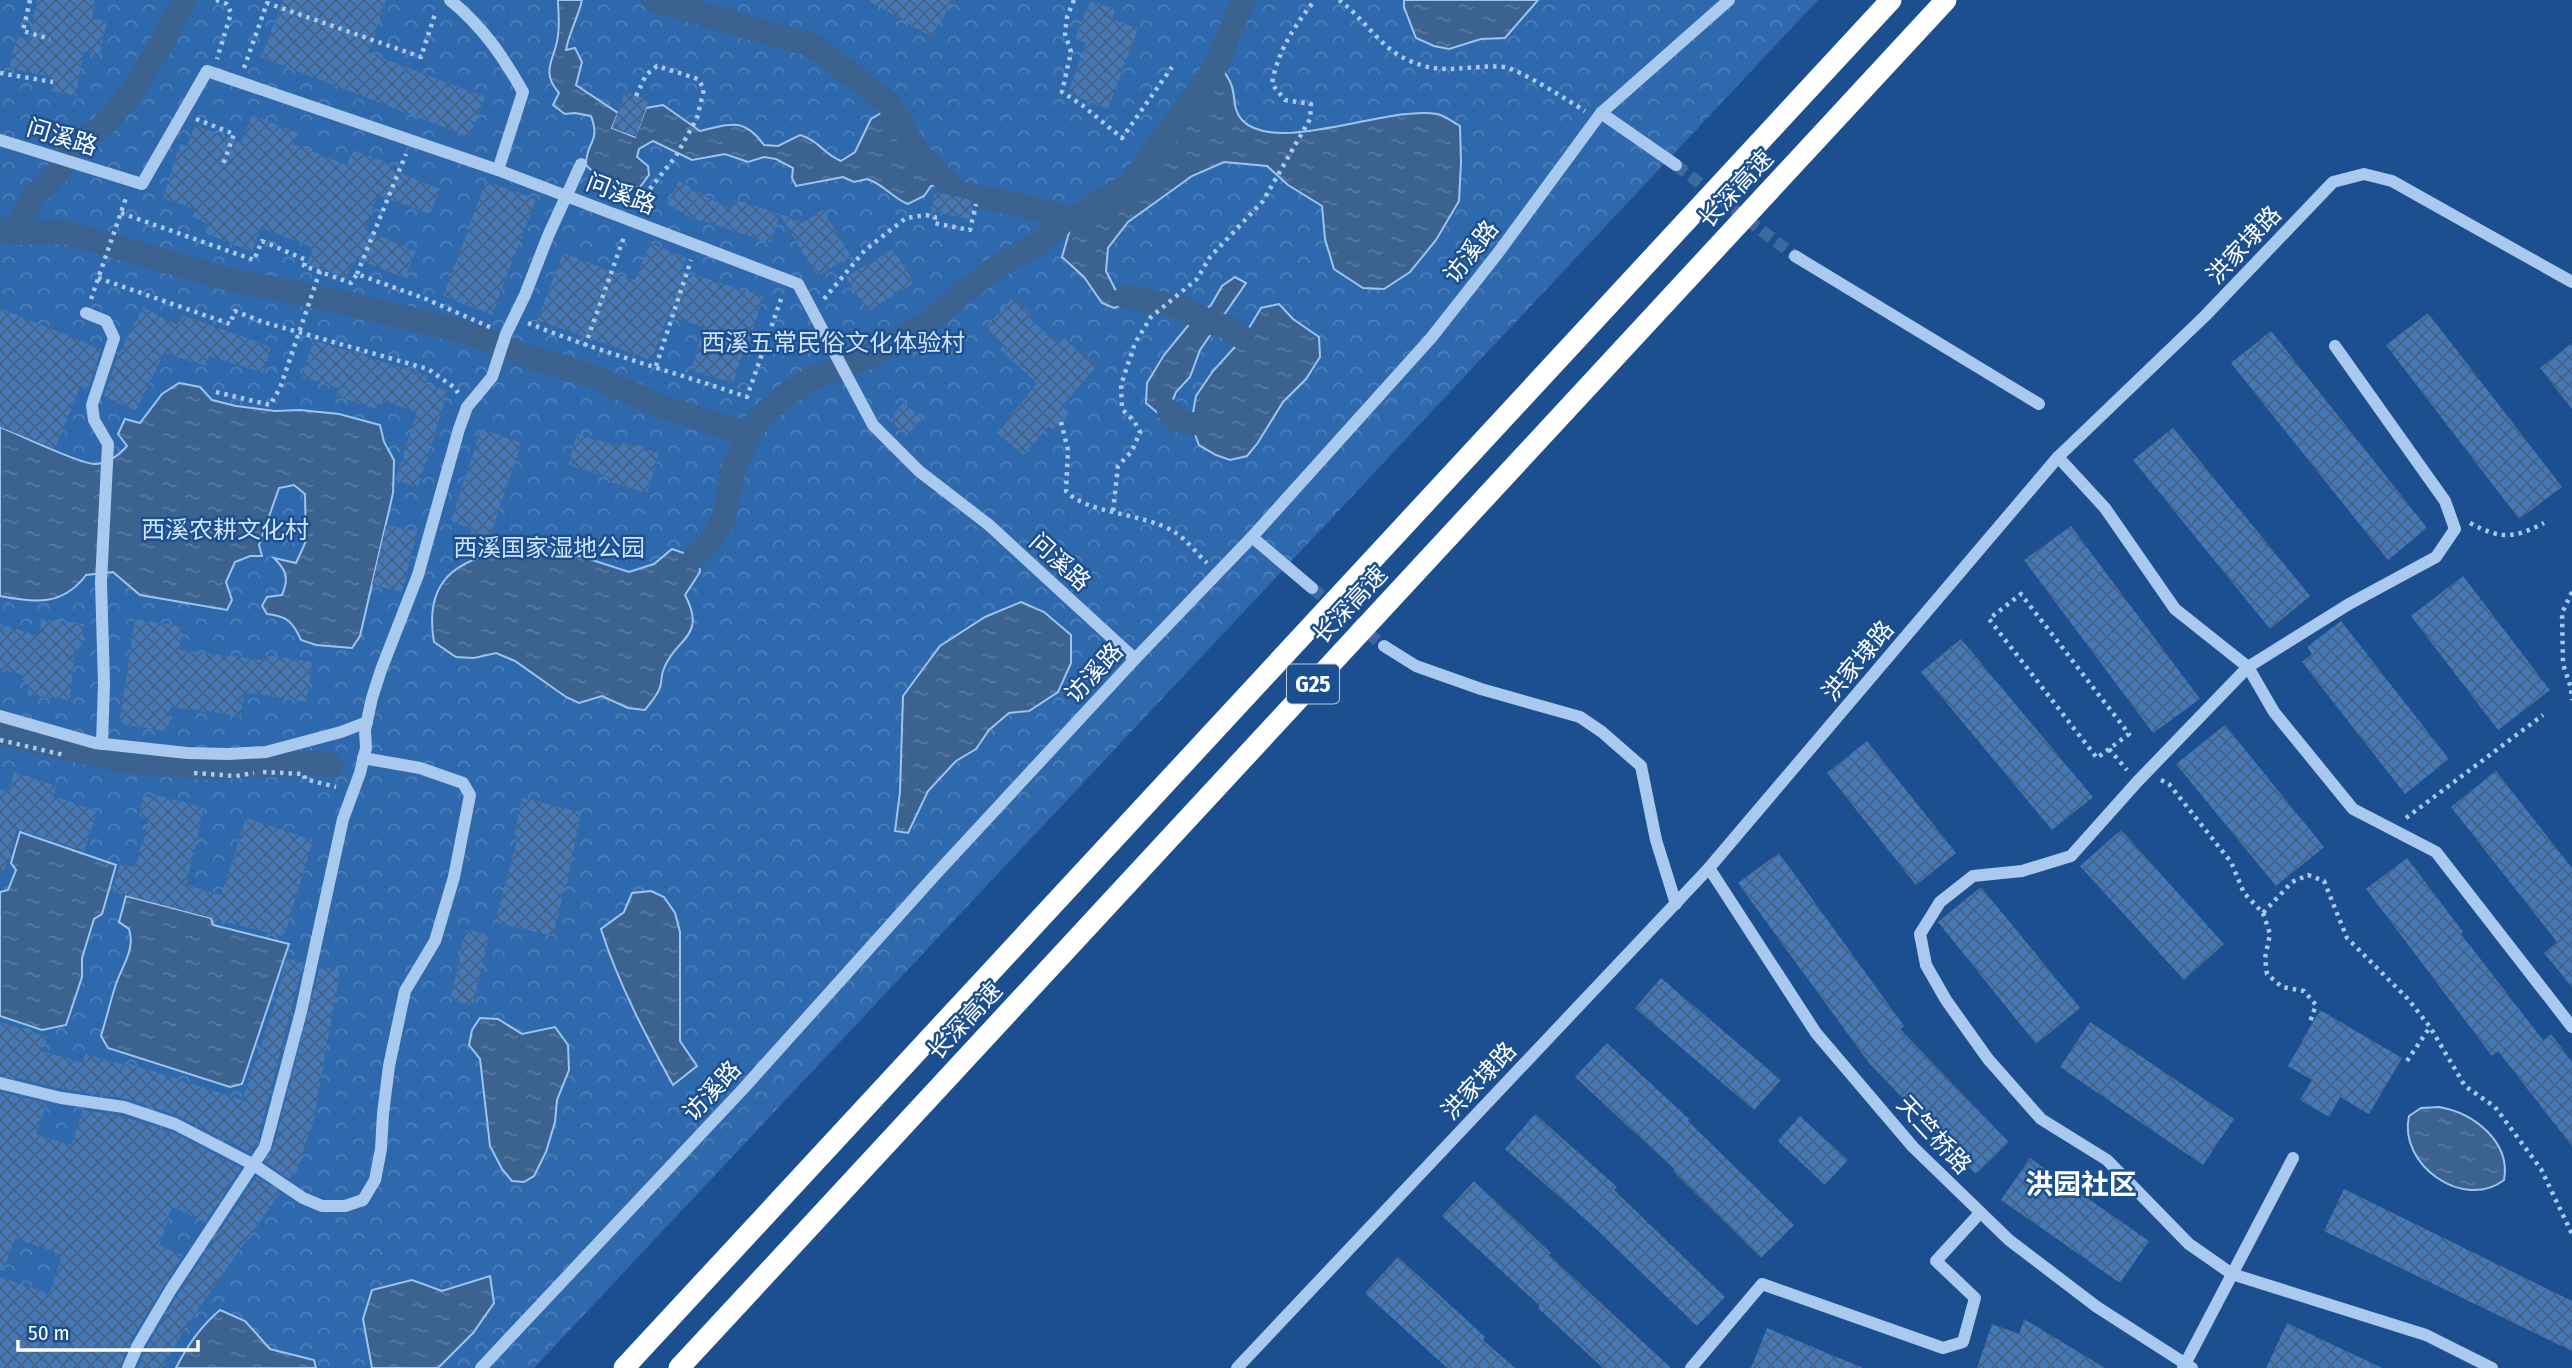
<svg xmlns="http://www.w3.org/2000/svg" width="2572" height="1368" viewBox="0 0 2572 1368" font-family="'Fira Sans Condensed','Noto Sans SC',sans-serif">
  <defs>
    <pattern id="park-crowns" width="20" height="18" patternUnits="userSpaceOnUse" patternTransform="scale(1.75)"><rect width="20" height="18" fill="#2e69ad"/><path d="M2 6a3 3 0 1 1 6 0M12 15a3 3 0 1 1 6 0" fill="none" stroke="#4d80b9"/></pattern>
    <pattern id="water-ripples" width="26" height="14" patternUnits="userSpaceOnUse" patternTransform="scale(1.75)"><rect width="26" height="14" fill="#3c6290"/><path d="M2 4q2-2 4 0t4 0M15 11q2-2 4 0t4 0" fill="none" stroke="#597aa1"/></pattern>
    <pattern id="building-cross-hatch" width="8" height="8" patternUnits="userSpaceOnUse" patternTransform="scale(1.75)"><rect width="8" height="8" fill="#4478b7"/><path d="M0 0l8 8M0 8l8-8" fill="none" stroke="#486282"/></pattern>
  </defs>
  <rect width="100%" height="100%" fill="#1b4f8f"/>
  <polygon fill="url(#park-crowns)" points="0,0 1818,0 534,1368 0,1368"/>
  <g fill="url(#water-ripples)" stroke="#9cc4f0" stroke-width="2">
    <path d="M558 0H582C578 18 569 32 566 50L575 48 582 62 576 85 618 113 612 128 635 137 646 108 663 105 700 131C731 124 744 117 764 145L778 146 800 135C818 140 824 154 841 161L855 152 871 119 891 107 919 154 950 184 931 186 924 196 908 204C892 198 884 184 867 179L854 182 843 177 796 186 792 178 793 168 776 159 764 157 748 162 725 154 692 160 653 141 639 149 637 157 648 166 649 175 640 187C620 188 599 179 586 165 586 141 601 143 591 116L575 113 565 114 553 105 559 93C539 70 556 59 558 35 560 23 558 11 558 0Z"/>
    <polygon points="1404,0 1538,0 1505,38 1481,39 1449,49 1434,46 1416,38 1404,7"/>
    <path d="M1217 61C1222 69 1228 76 1231 84 1236 96 1232 109 1242 120 1276 156 1388 105 1437 114 1444 115 1453 122 1460 126L1461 162 1459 201 1436 240 1410 272 1384 289 1363 288 1334 269 1325 239 1322 206 1288 185 1267 166 1224 162 1192 176 1128 222 1108 248 1106 271 1115 289 1126 297 1123 305 1114 308 1102 303 1084 277 1062 257 1073 219 1130 184Z"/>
    <polygon points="1235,277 1246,283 1200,350 1190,377 1176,392 1165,419 1146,403 1147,383 1164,355 1191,322 1211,305 1222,286"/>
    <polygon points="1279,304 1293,319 1319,337 1320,357 1306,379 1283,402 1257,444 1247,456 1230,460 1216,455 1199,445 1191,424 1196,396 1213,371 1243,338 1261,308"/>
    <path d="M179 383 200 387 212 400 236 406 275 411 300 410 339 414 380 425 384 442 394 460 393 493 360 636 352 648 316 645 301 640C293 622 287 616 267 614L262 606 267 597 282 595C289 578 287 571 274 558L296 563 306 541 305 494 294 485 279 488 259 545 262 556H250L235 562 226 582 232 600 227 610 140 595 113 572 86 575C63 606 35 603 0 596V427C20 435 77 463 94 464 108 464 119 455 127 446L118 434 125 419 140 423 162 394Z"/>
    <path d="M523 546 552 547 629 572 654 564 672 549 695 557 699 561 700 572 685 595C708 638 674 638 663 671 661 676 662 682 660 687 658 695 650 703 645 710L628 708 602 696 579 703 566 697 515 661 496 653 474 658 456 657 434 642C422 572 465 558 523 546Z"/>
    <polygon points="1021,602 1044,612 1071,635 1071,663 1058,692 1029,711 1009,713 989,730 976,749 956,761 928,791 908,833 895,831 900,792 903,696 940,646 985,617"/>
    <polygon points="20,832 116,865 102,914 94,919 82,958 82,977 66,1025 42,1030 0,1016 0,892 8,890 16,870 11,863"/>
    <path d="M651 891 664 897 675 913 680 932V1041L697 1066 673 1085C645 1034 619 985 601 929L624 912 632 893Z"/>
    <path d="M126 896 211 918 213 925 289 944 242 1084 230 1087 108 1048 101 1036C106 1020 110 1003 115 987 121 967 136 950 129 929L119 922Z"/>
    <polygon points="480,1018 498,1019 522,1034 555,1027 568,1045 569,1070 557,1100 555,1122 546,1152 534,1176 524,1182 512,1181 502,1169 490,1146 480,1059 469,1045 472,1030"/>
    <path d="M2439 1107C2474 1113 2511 1142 2504 1180 2464 1211 2398 1165 2409 1116L2421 1108Z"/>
    <polygon points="490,1276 494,1303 473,1333 438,1368 372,1368 363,1319 372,1290 412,1280 442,1291"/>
    <path d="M220 1310 245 1321 270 1349 314 1360 316 1368H176C187 1346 201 1326 220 1310Z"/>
  </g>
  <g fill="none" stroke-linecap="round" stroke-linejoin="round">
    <g stroke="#3c6290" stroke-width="24">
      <polyline points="654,0 814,46 888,103 919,154 958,193 1017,204 1073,219 1130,184 1212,73 1244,0"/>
      <polyline points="0,229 14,233 65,232 231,280 346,303 465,332 526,356 595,377 662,407 749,434"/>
      <polyline points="14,233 32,198 57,174 74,143 101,128 133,91 158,50 184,0"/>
      <polyline points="1126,297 1176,306 1217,325 1230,327 1243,338"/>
      <polyline points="1169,411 1180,421 1191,424"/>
      <polyline points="695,557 709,543 723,520 734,465 759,418 787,394 815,377 865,358 928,323 967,289 1003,263 1041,242 1067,218"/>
      <polyline points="0,734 124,761 209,768 315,763 331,765"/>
    </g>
  </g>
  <g fill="url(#building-cross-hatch)">
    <polygon points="37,0 95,0 92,18 107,21 100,54 84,51 76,96 52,91 54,78 9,68 17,35 29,39"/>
    <polygon points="283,0 386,0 369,53 485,97 469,137 261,57"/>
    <polygon points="867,0 953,0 932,37"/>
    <polygon points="1090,0 1115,9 1112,19 1138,29 1108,109 1068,93 1086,43 1075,39"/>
    <polygon points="625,92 649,100 636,137 612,128"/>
    <polygon points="252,115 298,133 293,144 347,165 352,150 394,165 392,170 440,189 430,214 378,195 364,230 416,251 405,278 354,258 346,278 307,264 313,248 261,227 252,252 204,233 208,224 192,217 195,209 163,198 180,144 187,146 195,125 241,143"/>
    <polygon points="486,181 536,199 492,315 443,296"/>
    <polygon points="679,181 712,200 732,208 735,199 803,222 823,210 851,256 817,276 780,215 771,243 701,220 700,222 667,204"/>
    <polygon points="935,192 973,200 969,219 931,211"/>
    <polygon points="650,243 687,258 682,271 763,296 750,341 747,339 733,383 691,370 704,327 668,316 651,360 537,320 563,253 635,280"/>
    <polygon points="893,249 914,283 868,311 846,277"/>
    <polygon points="1013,298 1031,314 1028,317 1059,344 1064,338 1097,366 1062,406 1069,413 1053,430 1049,426 1024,455 997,433 1037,383 1000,350 1003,345 985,328"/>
    <polygon points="143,307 179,326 182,315 271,347 263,373 209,356 206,366 164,353 136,411 104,396 118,355"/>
    <polygon points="0,308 101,349 88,388 81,384 55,449 0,427"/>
    <polygon points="2428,313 2562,487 2519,519 2386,345"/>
    <polygon points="2271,331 2427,528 2388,560 2231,363"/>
    <polygon points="313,340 428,376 425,384 448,391 418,487 395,480 417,412 380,400 377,409 336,396 338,388 302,377"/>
    <polygon points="2572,343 2572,409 2540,368"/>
    <polygon points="903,403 922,418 908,435 890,421"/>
    <polygon points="2173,428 2310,596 2270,629 2133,460"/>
    <polygon points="481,429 521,443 485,552 466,545 472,529 451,521"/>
    <polygon points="577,434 621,447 622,443 659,453 647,493 610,482 611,478 568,465"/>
    <polygon points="386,525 417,531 402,592 372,585"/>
    <polygon points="2071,526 2200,699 2153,733 2024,560"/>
    <polygon points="2463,576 2550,690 2498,730 2411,616"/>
    <polygon points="41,619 84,624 81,650 75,650 70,700 27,695 29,682 22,681 23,675 0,668 0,624 39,636"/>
    <polygon points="135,619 183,627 180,650 263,660 264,655 312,662 306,702 244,692 241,716 171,707 168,731 119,724"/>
    <polygon points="2341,621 2449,759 2405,794 2302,662 2312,654 2307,647"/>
    <polygon points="1961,639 2093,797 2052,830 1921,672"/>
    <polygon points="2225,725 2324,847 2276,886 2176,764"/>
    <polygon points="1867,741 1956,853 1916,885 1827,773"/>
    <polygon points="2496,771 2572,868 2572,987 2544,953 2557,942 2451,807"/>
    <polygon points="14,772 56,786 54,796 97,811 84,851 17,829 4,871 0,870 0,789 8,792"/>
    <polygon points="153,794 204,808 186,885 221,895 246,818 313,840 284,937 113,892 120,864 135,867 149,819 139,816 144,795 152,798"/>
    <polygon points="522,798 581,812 567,884 566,884 553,936 495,922 518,836 514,835"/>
    <polygon points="2121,830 2224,944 2184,980 2080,866"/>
    <polygon points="1779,853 1904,1026 1900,1029 2009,1142 1976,1174 1869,1063 1738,883"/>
    <polygon points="2407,858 2463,932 2461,934 2543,1040 2551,1034 2572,1062 2572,1146 2498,1051 2492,1056 2366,889"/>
    <polygon points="1981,887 2080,1008 2036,1044 1938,922"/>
    <polygon points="466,929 489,935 473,1005 450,1000"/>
    <polygon points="286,958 303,963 257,1143 250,1153 179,1116 127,1099 63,1089 0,1074 0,1022 47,1037 43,1051 83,1063 85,1054 128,1066 128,1063 242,1100 273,1010"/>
    <polygon points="320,966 340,971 314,1118 295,1176 292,1175 290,1179 265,1162 273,1149"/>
    <polygon points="1661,978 1781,1080 1754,1110 1635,1008"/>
    <polygon points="2320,1010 2402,1058 2369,1114 2340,1097 2329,1117 2300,1100 2312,1080 2288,1066"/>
    <polygon points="2090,1022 2234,1119 2203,1165 2060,1067"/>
    <polygon points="1607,1043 1689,1119 1688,1121 1794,1225 1761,1258 1673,1171 1674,1169 1575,1077"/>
    <polygon points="0,1092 47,1103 36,1134 71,1145 83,1110 122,1116 172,1132 241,1168 205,1222 172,1207 159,1246 183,1255 130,1341 119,1368 0,1368 0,1277 49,1294 62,1255 15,1238 3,1271 0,1271"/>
    <polygon points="1535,1114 1617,1187 1614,1190 1725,1297 1697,1326 1594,1227 1505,1149"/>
    <polygon points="1800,1116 1848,1160 1825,1185 1778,1141"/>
    <polygon points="2030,1158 2149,1241 2120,1283 2001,1200"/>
    <polygon points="256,1177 280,1193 183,1331 163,1368 138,1368 146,1349 177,1296"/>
    <polygon points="1474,1181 1551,1253 1549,1255 1671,1368 1603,1368 1538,1308 1540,1306 1442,1216"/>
    <polygon points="2344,1189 2572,1301 2572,1351 2324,1231"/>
    <polygon points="1398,1257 1485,1337 1483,1340 1515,1368 1447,1368 1365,1293"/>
    <polygon points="2024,1319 2105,1368 1977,1368 1992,1324 2019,1334"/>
    <polygon points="2287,1323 2382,1368 2266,1368"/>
    <polygon points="1767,1328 1863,1368 1751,1368"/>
  </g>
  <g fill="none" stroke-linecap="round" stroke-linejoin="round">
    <g stroke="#3d69a0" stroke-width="12" stroke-dasharray="12 6" stroke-linecap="butt">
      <polyline points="1676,165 1795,256"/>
      <polyline points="1312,588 1384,646"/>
    </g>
    <g stroke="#a9c9ee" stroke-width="4.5" stroke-dasharray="3.5 5" stroke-linecap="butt">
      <polyline points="30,0 23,31 50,39"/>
      <polyline points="216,0 227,4 231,13 217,59"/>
      <polyline points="1074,0 1067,17 1065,34 1071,52 1062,92 1082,105 1122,138 1172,67"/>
      <path d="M1339 0C1363 17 1380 48 1408 60 1444 77 1467 64 1504 67 1519 69 1569 101 1585 111"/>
      <polyline points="244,68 267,3 421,57 436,11"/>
      <polyline points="0,73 53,82"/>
      <polyline points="636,96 646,75 657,66 698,79 704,89 697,118 676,156 638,204"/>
      <polyline points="196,119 234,134 222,167"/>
      <polyline points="121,213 254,260 262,241 306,260 304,266 351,283 357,274 426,299 492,328"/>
      <polyline points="357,274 406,154"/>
      <polyline points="98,278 230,324 235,311 263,322 428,369 455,388 458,393"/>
      <polyline points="91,299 127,195"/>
      <polyline points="824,299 865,250 906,218 926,215 935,217 934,223 970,230 976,204"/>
      <path d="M528 323C599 352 674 372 747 397L782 296"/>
      <polyline points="585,346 625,234"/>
      <polyline points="656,366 691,260"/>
      <polyline points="216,392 270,405 280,388 320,271"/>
      <path d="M1061 422 1068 450 1066 491C1086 514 1146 513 1176 533 1187 540 1197 554 1207 563"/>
      <path d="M1113 511 1118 466 1132 451 1140 432 1134 421 1122 409 1121 385 1135 343 1151 317 1197 279 1210 257 1263 201 1310 119 1311 104 1285 100 1272 84C1277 52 1295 25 1315 0"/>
      <path d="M2470 523C2500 539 2513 539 2544 523"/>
      <polyline points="2572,592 2562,613 2563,664 2571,688 2572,700"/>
      <polyline points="0,740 64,755"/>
      <polyline points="2109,749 2097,758 1989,619 2021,594 2129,734 2109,749 2127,770"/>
      <polyline points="263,772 304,774 305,779 336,787"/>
      <polyline points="194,773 236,776 254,773"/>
      <polyline points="2161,780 2169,784 2231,862 2244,893 2263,913 2292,882 2308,875 2324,881 2347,938 2408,999 2430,1027 2465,1086 2495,1107 2541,1169 2572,1234"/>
      <polyline points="2406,818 2543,715"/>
      <polyline points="2263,913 2270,934 2265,958 2267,974 2282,987 2304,991 2316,1005 2310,1022"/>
      <polyline points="2407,1061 2430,1027"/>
    </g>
    <g stroke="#a9c9ee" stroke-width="12">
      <path d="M450 0C482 26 503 56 523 92L498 170"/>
      <polyline points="1601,113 1676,165"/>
      <polyline points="0,140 142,184 207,71 498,170 798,284 873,425 919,471 989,525 1135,659"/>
      <polyline points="1795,256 2039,404"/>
      <polyline points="86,313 106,321 114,338 92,405 94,420 108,444 101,582 104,684 102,744"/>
      <polyline points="2335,346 2445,501 2455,529 2436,557 2349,604 2248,667 2137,782 2071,856 2022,871 1973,876 1940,902 1920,934 1926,965 1946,1000 1988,1059 2041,1119 2107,1160 2189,1244 2232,1274 2426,1335 2492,1368"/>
      <polyline points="2058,457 2105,508 2175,609 2248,667 2274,712 2353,809 2436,852 2572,1027"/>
      <polyline points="1252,537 1312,588"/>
      <polyline points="1384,646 1416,666 1481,689 1580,717 1602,732 1641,766 1656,840 1676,904"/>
      <polyline points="0,716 95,743 187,753 228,754 266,752 341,732 367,722"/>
      <polyline points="1709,868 1816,1033 1913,1147 2009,1240 2097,1307 2192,1368"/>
      <polyline points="0,1083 61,1098 124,1107 175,1124 254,1165 303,1198 322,1206 345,1206 363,1200 375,1180 381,1149 383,1114 389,1066 405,991 435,941 454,877 470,795 463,783 420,768 363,758"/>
      <polyline points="128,1368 138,1345 170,1291 265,1147 301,1012 343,819 360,773 366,748 365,730 372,698 381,670 418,575 459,429 467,407 492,377 506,334 525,295 548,236 581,164"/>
      <polyline points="481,1368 743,1089 935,875 1135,659 1252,537 1431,338 1498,253 1601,113 1729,0"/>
      <polyline points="1237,1368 1709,868 2058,457 2205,316 2333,182 2364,174 2392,181 2572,282"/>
      <polyline points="1691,1368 1762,1284 1943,1348 1963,1342 1975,1298 1936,1261 1980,1213"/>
      <polyline points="2183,1368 2293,1158"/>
    </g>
    <g stroke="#fff" stroke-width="21">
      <polyline points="624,1368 1891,0"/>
      <polyline points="679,1368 1946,0"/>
    </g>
  </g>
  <g text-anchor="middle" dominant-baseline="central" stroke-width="5" stroke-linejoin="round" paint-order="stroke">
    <rect fill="#1b4f8f" stroke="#bbcadd" stroke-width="2" x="1287" y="664.5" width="52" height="39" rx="5"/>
    <g font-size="23" font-weight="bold" fill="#fff">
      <text x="1313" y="684">G25</text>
    </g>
    <g font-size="24" fill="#fff" stroke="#1b4f8f">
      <text transform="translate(62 137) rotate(17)">问溪路</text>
      <text transform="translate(1736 189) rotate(-47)">长深高速</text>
      <text transform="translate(621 194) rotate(21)">问溪路</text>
      <text transform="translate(2244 245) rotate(-47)">洪家埭路</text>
      <text transform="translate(1471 252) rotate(-52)">访溪路</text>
      <text transform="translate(1060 562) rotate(42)">问溪路</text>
      <text transform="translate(1350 605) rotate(-47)">长深高速</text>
      <text transform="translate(1858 661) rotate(-50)">洪家埭路</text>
      <text transform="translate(1094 673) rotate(-47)">访溪路</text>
      <text transform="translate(965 1021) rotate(-47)">长深高速</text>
      <text transform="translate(1479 1081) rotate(-47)">洪家埭路</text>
      <text transform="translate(712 1091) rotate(-47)">访溪路</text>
      <text transform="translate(1934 1135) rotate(47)">天竺桥路</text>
    </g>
    <g font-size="24" fill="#cfe3fa" stroke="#1b4f8f">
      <text x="833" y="343">西溪五常民俗文化体验村</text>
      <text x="225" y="530">西溪农耕文化村</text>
      <text x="549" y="548">西溪国家湿地公园</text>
    </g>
    <g font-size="28" font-weight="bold" fill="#fff" stroke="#1b4f8f">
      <text x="2081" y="1184">洪园社区</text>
    </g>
  </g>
  <path d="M18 1340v10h180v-10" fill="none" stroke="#ffffff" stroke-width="3.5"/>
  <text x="28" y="1340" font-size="21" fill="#ffffff" stroke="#1b4f8f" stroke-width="5" paint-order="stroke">50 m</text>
</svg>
